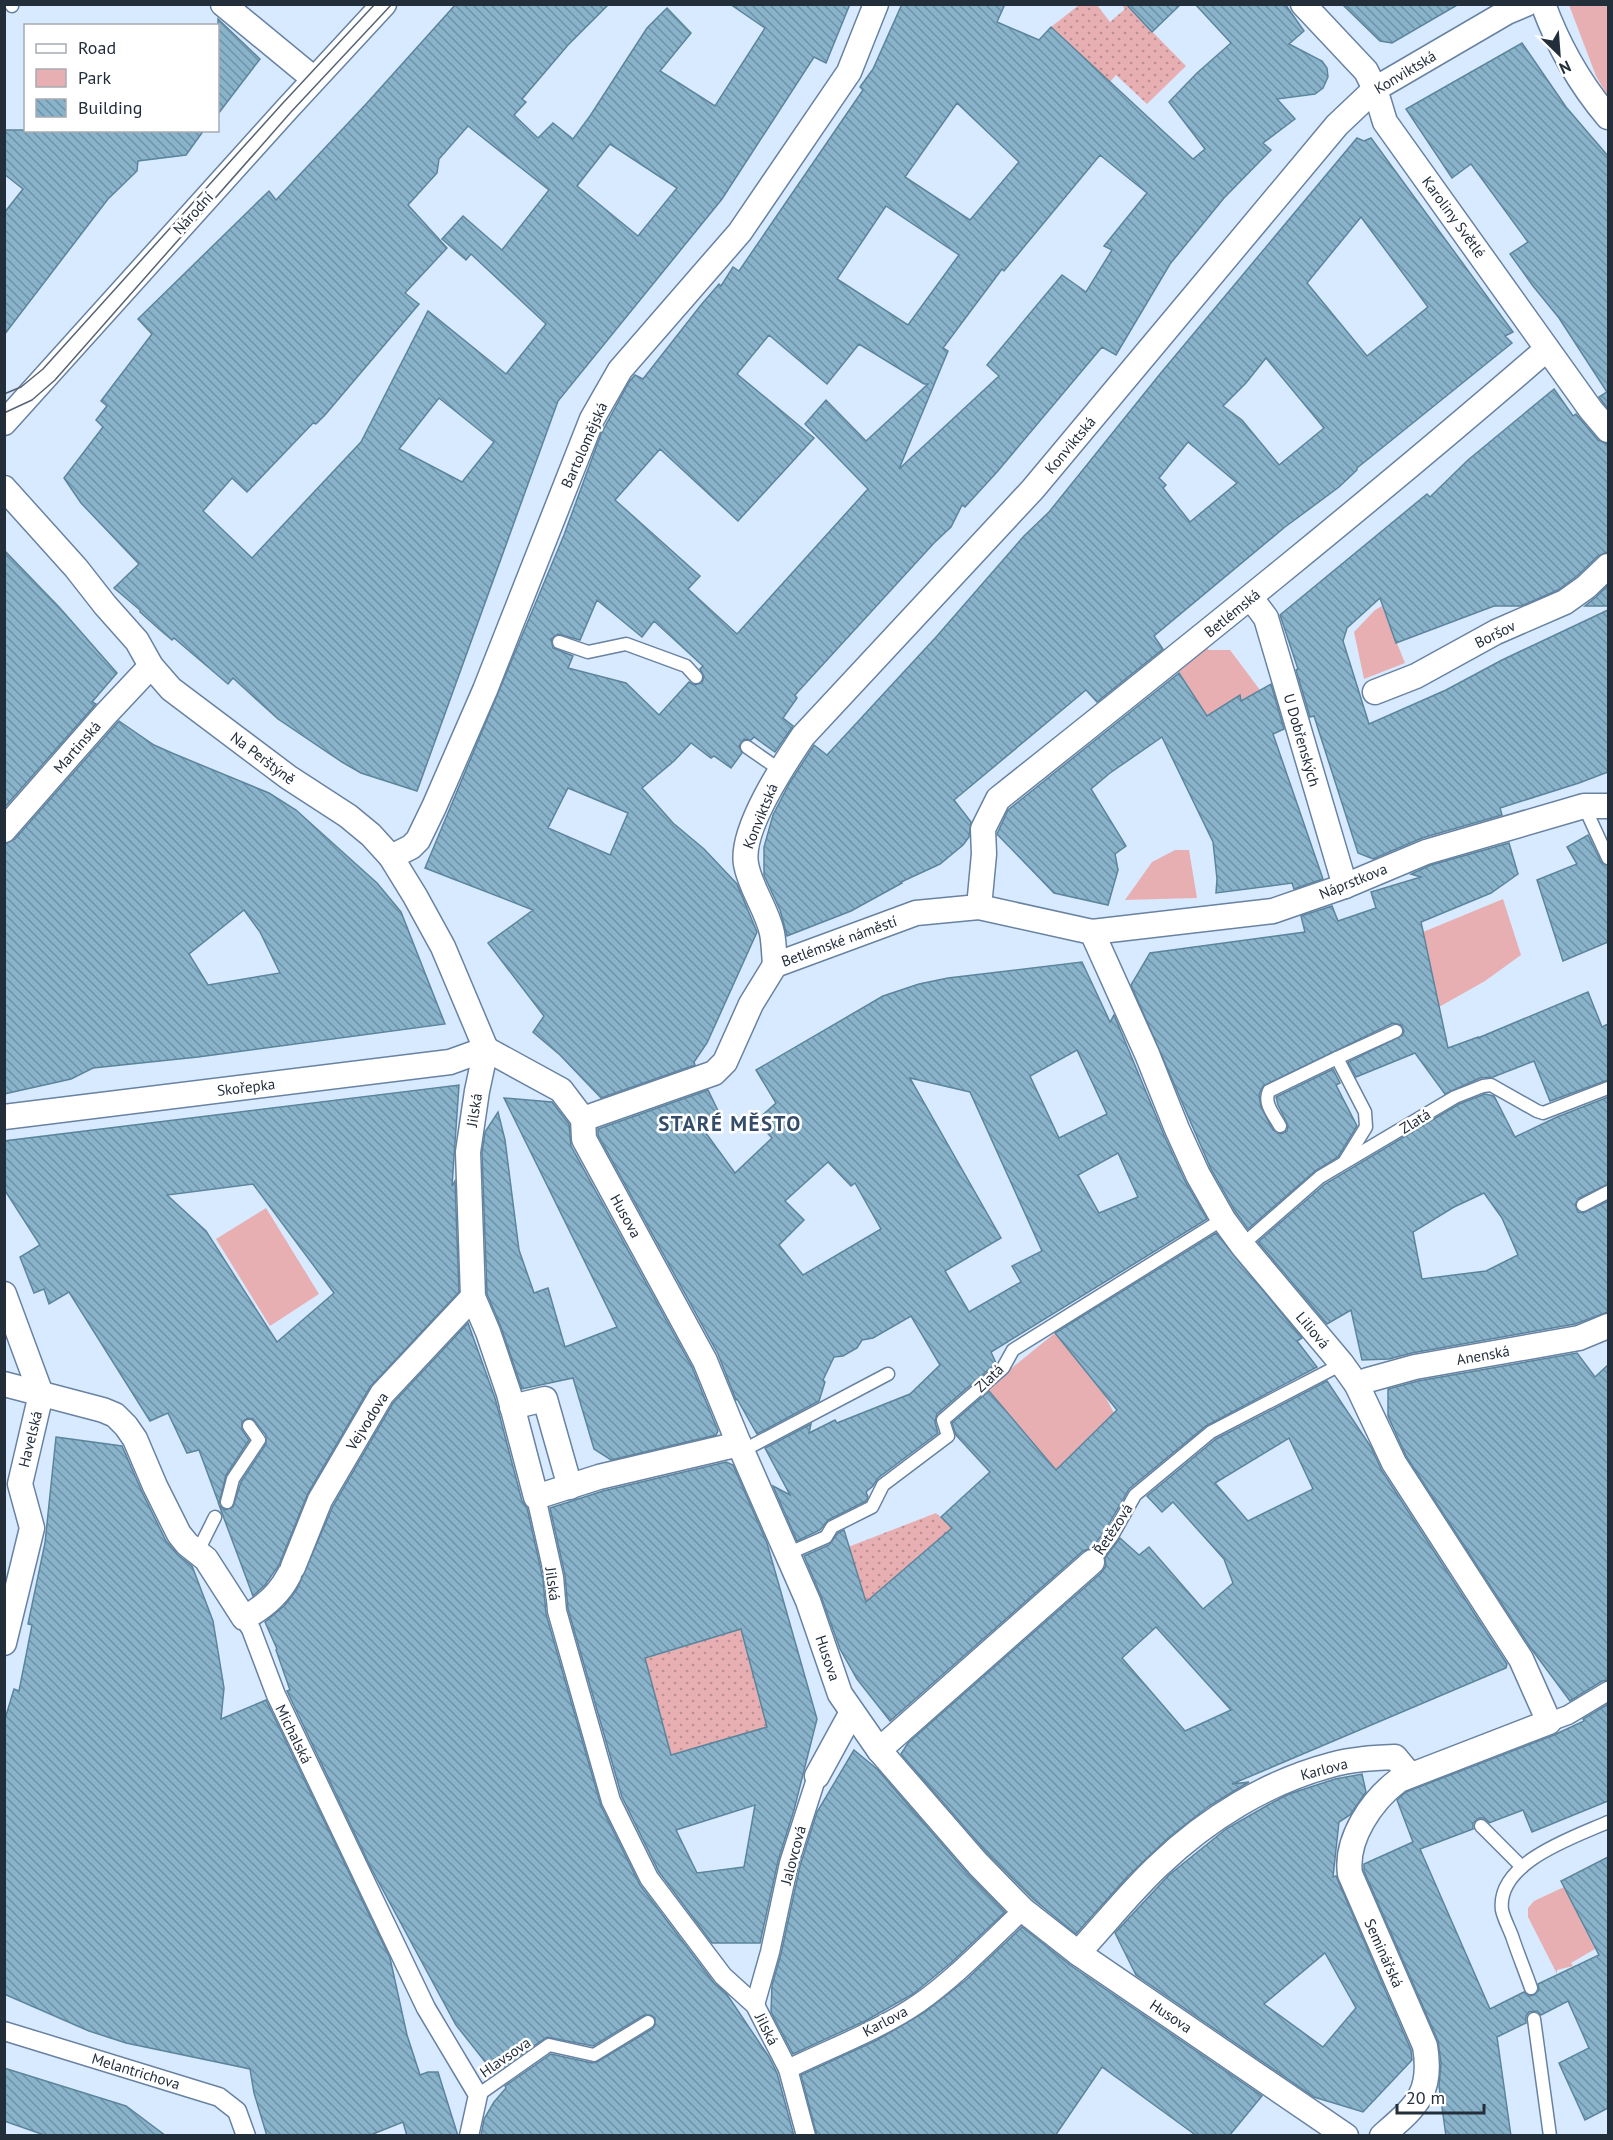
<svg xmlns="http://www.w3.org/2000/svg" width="1613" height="2140" viewBox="0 0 1613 2140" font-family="'PT Sans',sans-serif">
  <defs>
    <pattern id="garden-dots" width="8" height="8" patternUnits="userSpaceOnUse" patternTransform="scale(1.5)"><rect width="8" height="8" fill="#e8afb3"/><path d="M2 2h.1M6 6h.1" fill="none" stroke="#bc8f93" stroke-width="1.8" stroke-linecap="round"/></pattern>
    <pattern id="building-back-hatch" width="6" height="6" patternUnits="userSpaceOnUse" patternTransform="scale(1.5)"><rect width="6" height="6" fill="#88b3cb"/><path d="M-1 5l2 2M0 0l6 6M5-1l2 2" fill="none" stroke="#6f92a6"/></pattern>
  </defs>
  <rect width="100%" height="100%" fill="#d8eaff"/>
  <g fill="#e8afb3">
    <polygon points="1569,5 1608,5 1608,97 1596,76"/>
    <polygon points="1382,606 1405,663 1364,679 1354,632 1375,610"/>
    <polygon points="1204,646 1209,650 1230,650 1260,690 1241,700 1239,695 1207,716 1178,670"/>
    <polygon points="1175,850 1189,850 1197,898 1125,900 1152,862"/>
    <polygon points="1503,899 1521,955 1485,981 1439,1007 1423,932"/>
    <polygon points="266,1208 319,1294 270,1326 216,1239"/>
    <polygon points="1055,1333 1105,1396 1114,1413 1056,1470 987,1388"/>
    <polygon points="1564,1887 1595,1949 1571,1963 1573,1966 1557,1970 1557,1974 1528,1917 1528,1908 1534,1901"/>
  </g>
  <g fill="url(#garden-dots)">
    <polygon points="1079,5 1097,5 1110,22 1125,9 1122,5 1126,5 1186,66 1147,104 1116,75 1109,83 1051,27"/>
    <polygon points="936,1513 952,1528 866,1602 848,1547"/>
    <polygon points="741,1629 767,1727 671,1755 645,1658"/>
  </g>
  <g fill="url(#building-back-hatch)" stroke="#5c859c" stroke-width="1.5" fill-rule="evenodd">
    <path d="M456 4H609L568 45 522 99 526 102 514 115 538 138 553 123 573 139 590 116 647 28 667 8 691 33 660 71 715 106 765 28 730 4H850L826 63 814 57 722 199 558 401 417 791 361 773 342 762 278 719 233 678 228 684 174 638 172 640 159 629 140 612V610L114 588 139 564 81 503 64 478 103 427 96 420 107 406 101 401 152 334 138 319 269 191 276 200 367 103ZM468 126 549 190 502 250 463 216 442 239 466 260 471 254 546 324 506 374 428 311 361 442 252 558 203 511 232 478 247 492 313 423 316 424 325 415 419 304 405 293 447 248 408 205 437 173 439 159ZM610 144 677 188 638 236 577 186ZM439 398 494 442 462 482 399 449Z"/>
    <path d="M902 4H1005L997 22 1039 40 1051 27 1193 159 1205 149 1169 102 1197 73 1231 43 1195 4H1285L1304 31 1289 44 1322 61 1327 68 1328 77 1323 88 1315 94 1277 99 1295 119 1263 143 1271 150 1224 198 1170 264 1116 355 1102 347 997 472 965 507 962 505 951 527 934 543 795 695 797 698 783 718 793 726 775 752 754 737 751 740 744 739 739 746 742 753 731 768 714 756 711 758 691 743 674 761 642 788 673 823 704 849 737 884 757 932 707 1043 694 1062 695 1065 601 1098 560 1055 533 1032 544 1016 488 943 533 910 425 868 564 535 601 434 629 382 635 375 643 379 701 305 719 284 721 286 733 267 739 271 863 90 860 87 873 69ZM957 103 1019 162 970 220 905 177ZM1100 155 1147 193 1104 246 1112 250 1086 292 1062 275 987 365 999 376 899 469 948 351 943 348 1002 269 1004 271ZM886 206 959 255 908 325 837 279ZM769 335 827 384 859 344 924 384H928L866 441 826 400 805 424 868 489 737 634 688 589 700 576 615 500 660 449 738 521 814 438 737 374ZM597 600 642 637 654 621 703 666 700 669 704 676 702 683 694 685 689 682 659 715 626 683 568 668 573 656 553 648 551 639 558 634 580 640ZM568 788 628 813 610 855 548 828Z"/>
    <polygon points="1126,4 1181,4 1152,32"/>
    <polygon points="1342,4 1459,4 1392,43 1380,41"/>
    <polygon points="218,19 260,59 218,114"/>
    <polygon points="1522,43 1566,107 1608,156 1608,409 1599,397 1607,392 1559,318 1533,286 1510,254 1528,242 1471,164 1452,178 1406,109"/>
    <polygon points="4,130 204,130 186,155 138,161 137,171 108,199 4,335 4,213 23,189 4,174"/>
    <path d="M1357 138 1364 141 1371 138 1513 332 1505 336 1512 343 1357 468V470L1339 487 1285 527 1154 636 1163 649 1097 702 1086 690 954 800 971 822 969 837 963 845 940 864 901 882 902 883 851 911 787 936 780 910 764 875V847L773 815 789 784 814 745 827 755 937 636 1024 536 1049 512 1160 374ZM1361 217 1428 307 1367 356 1307 283ZM1266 358 1324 428 1279 465 1242 420 1223 406 1246 383ZM1188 442 1237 483 1190 522 1163 488 1166 485 1159 478Z"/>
    <polygon points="1554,389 1573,416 1576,414 1598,440 1608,444 1608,552 1598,556 1577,576 1558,590 1521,606 1494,606 1396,643 1380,598 1347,628 1343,641 1369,724 1446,690 1502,660 1608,610 1608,772 1579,783 1500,808 1502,815 1422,838 1373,859 1358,853 1314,716 1310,717 1296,670 1298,669 1280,615 1427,494 1430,497 1468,460"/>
    <polygon points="4,550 59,607 117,673 92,702 96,704 4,808"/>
    <polygon points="1608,585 1608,606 1585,606 1596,597"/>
    <polygon points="1179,673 1207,716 1240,695 1241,701 1271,684 1284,729 1273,734 1323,879 1294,889 1292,883 1216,893 1217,879 1213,842 1162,737 1110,773 1091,789 1126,846 1115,854 1118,870 1108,905 1054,893 997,834 1008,810"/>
    <path d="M119 721 154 745 172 753 269 793 296 810 377 883 401 912 445 1024 198 1057 93 1068 71 1079 4 1094V844L15 839ZM244 910 260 932 280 973 208 985 189 954Z"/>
    <polygon points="1588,835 1601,862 1608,866 1608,942 1563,961 1537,880 1577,864 1567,847"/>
    <polygon points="1509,843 1518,874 1491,893 1421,922 1448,1048 1478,1037 1478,1038 1588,992 1602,1027 1608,1024 1608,1080 1550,1101 1534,1061 1493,1077 1480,1078 1445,1094 1415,1053 1356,1077 1348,1062 1403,1035 1404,1031 1401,1025 1393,1023 1263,1086 1259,1095 1261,1107 1273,1130 1281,1134 1287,1131 1288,1125 1278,1105 1276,1097 1333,1069 1340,1083 1336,1085 1357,1126 1338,1157 1315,1171 1248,1229 1235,1211 1211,1169 1131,985 1150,953 1305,932 1301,916 1332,906 1338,921 1376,908 1371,892 1421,877 1411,874 1431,865"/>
    <path d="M1082 962 1110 1022 1114 1015 1164 1135 1185 1181 1207 1219 991 1352 996 1363 937 1414 935 1422 938 1433 878 1478 873 1486 866 1492 868 1497 866 1501 828 1520 820 1530 797 1541 773 1486 790 1495 765 1448 811 1424 809 1433 835 1420 837 1423 910 1394 940 1365 911 1316 873 1338 862 1340 857 1348 843 1356 834 1357 823 1380 825 1382 819 1401 757 1434 737 1399 736 1400 718 1354 598 1135V1129L708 1090 721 1117 700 1125 735 1173 772 1138 756 1121 776 1103 756 1070 883 996 919 984 948 978ZM1077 1050 1107 1114 1059 1138 1030 1076ZM910 1078 970 1092 1042 1251 1012 1266 1021 1282 969 1312 945 1271 1001 1238ZM1118 1153 1138 1197 1099 1213 1078 1175ZM828 1162 851 1186 855 1183 881 1229 803 1275 779 1245 804 1220 785 1201Z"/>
    <path d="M459 1085 452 1186 455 1181 459 1292 370 1387 308 1493 279 1565 265 1585 253 1596 219 1505 225 1510 233 1507 241 1482 266 1444V1435L253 1419 248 1418 242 1422V1430L249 1440 226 1475 219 1504 199 1450 187 1453 168 1413 150 1421 69 1292 49 1304 44 1289 34 1293 20 1257 40 1245 4 1189V1141ZM253 1184 334 1293 277 1342 206 1231 167 1195Z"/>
    <path d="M1485 1094 1494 1096 1515 1137 1557 1117 1608 1097V1184L1579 1198 1575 1205 1578 1212 1583 1213 1608 1201V1312L1575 1324 1412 1353 1389 1359 1362 1360 1351 1310 1327 1324 1258 1242 1325 1184 1459 1104ZM1484 1193 1502 1218 1518 1255 1486 1271 1422 1279 1413 1232 1454 1207Z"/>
    <polygon points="504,1098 552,1102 569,1124 571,1146 692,1367 718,1431 716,1435 611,1460 594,1449 573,1378 522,1389 501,1327 487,1294 482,1153 485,1132 498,1112 505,1140 519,1250 534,1293 548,1288 565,1347 617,1327"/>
    <polygon points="1216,1233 1302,1338 1297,1341 1317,1367 1206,1426 1129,1489 1105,1531 1092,1548 1083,1551 890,1721 857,1679 840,1649 821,1596 804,1556 829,1545 838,1533 844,1530 866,1602 952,1528 941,1517 990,1472 956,1435 952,1423 989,1391 1056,1470 1117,1410 1055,1333"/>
    <polygon points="468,1323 495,1398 522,1501 527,1508 543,1579 546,1614 601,1806 640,1885 714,1983 726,1993 769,2057 777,2073 794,2136 481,2136 484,2119 494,2102 506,2088 505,2086 551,2054 592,2063 597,2062 652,2029 655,2025 655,2018 651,2015 644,2015 593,2046 547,2037 494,2073 456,2025 371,1868 287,1691 290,1690 276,1650 277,1649 265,1622 285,1605 297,1589 333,1506 393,1403"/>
    <polygon points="1577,1353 1595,1377 1608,1365 1608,1680 1602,1681 1570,1701 1530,1647 1406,1456 1388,1416 1388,1389 1418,1381"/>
    <path d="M1327 1381 1371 1447 1382 1471 1507 1664 1506 1668 1232 1784 1249 1782 1209 1806 1168 1838 1128 1876 1076 1934 1033 1899 988 1854 901 1754 908 1743 1101 1573 1106 1566 1105 1558 1120 1538 1139 1555 1149 1547 1203 1609 1233 1583 1224 1559 1173 1502 1162 1512 1147 1496 1216 1439ZM1289 1438 1313 1489 1248 1521 1215 1483ZM1156 1627 1231 1710 1185 1731 1122 1658Z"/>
    <polygon points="56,1437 122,1446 142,1492 166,1541 178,1555 192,1566 213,1621 224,1688 221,1719 266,1700 390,1958 407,2035 420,2075 428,2072 438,2072 458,2136 407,2136 403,2122 368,2136 267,2136 254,2093 250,2069 126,2043 89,2031 4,1994 4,1722 14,1689 19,1691 32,1625 28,1624 45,1543"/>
    <path d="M726 1462 733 1465 767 1543 817 1719 794 1810 778 1861 760 1943H712L659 1872 622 1797 568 1609 565 1575 550 1508 603 1491ZM741 1629 767 1727 671 1755 645 1658ZM755 1805 744 1867 697 1873 676 1830Z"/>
    <polygon points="1608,1704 1608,1801 1532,1832 1523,1810 1489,1823 1484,1818 1479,1818 1473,1823 1473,1829 1420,1849 1490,2009 1524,1992 1529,1996 1534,1995 1539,1990 1538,1984 1599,1955 1561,1881 1608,1857 1608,2108 1585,2120 1559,2063 1589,2048 1568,2001 1541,2015 1537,2011 1529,2012 1526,2016 1526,2023 1497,2037 1511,2136 1446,2136 1439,2086 1441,2063 1438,2041 1364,1871 1364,1864 1413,1842 1397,1800 1406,1792 1554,1735 1584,1721 1583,1719"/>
    <polygon points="854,1750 877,1769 967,1873 1005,1912 952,1962 913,1994 867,2020 793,2054 771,2012 772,1985 781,1954 800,1866 817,1812"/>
    <path d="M1362 1774 1366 1792 1350 1815 1339 1822 1333 1877 1336 1876 1411 2050 1412 2060 1363 2112 1314 2097 1136 1975 1115 1933 1169 1875 1226 1829 1268 1805 1289 1794 1335 1779ZM1325 1953 1356 2008 1323 2047 1264 2004Z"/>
    <polygon points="1022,1927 1070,1965 1262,2096 1229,2136 1197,2136 1102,2067 1055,2136 817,2136 801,2075 877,2040 925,2012 967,1979"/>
    <polygon points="4,2068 126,2106 166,2136 47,2136 4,2121"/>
  </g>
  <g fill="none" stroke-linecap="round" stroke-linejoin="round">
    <g stroke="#6882a2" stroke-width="15">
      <g id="service">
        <polyline points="11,4 12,6"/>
        <polyline points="559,642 588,652 626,644 686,666 696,677"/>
        <polyline points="747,747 780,770"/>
        <polyline points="1584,806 1608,858"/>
        <path d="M1280 1126C1274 1115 1263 1103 1269 1091L1337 1058"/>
        <polyline points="1345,1161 1366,1127 1365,1112 1337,1058 1396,1031"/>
        <polyline points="1583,1205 1608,1192"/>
        <polyline points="1242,1245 1320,1177 1455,1097 1483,1086 1491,1085 1537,1111 1543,1113 1608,1088"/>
        <polyline points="742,1451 888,1374"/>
        <polyline points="227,1502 233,1479 259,1440 249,1426"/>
        <polyline points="198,1551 215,1517"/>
        <polyline points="787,1554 826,1537 832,1527 872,1507 883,1485 948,1436 943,1420 1003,1368 1013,1350 1223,1219"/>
        <polyline points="1092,1562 1112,1536 1135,1495 1211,1432 1342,1364"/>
        <polyline points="1481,1826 1522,1867"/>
        <path d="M1531 1988C1525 1971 1518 1954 1512 1936 1509 1928 1504 1919 1502 1910 1496 1862 1575 1837 1608 1822"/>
        <polyline points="1534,2019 1550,2136"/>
        <polyline points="478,2095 549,2045 594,2055 648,2022"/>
      </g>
    </g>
    <g stroke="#6882a2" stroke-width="21">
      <g id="pedestrian">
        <polyline points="536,1497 554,1577 557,1611 611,1801 649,1878 723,1976 755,2005 788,2069 806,2136"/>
        <polyline points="244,1618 251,1629 276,1695 426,2008 478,2095 469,2136"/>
        <polyline points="1549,1722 1568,1715 1608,1691"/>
        <polyline points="755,2005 770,1952 789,1863 817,1776"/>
        <polyline points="4,2031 219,2097 237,2111 246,2136"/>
        <path d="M788 2069C831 2048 880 2030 919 2003 957 1976 989 1942 1023 1910"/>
      </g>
    </g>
    <g stroke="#6882a2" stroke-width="27">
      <g id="minor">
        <polyline points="223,4 314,79"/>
        <polyline points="1303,4 1366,71 1375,89 1385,122 1591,410 1608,430"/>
        <path d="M1543 4C1558 45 1580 84 1608 117"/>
        <polyline points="4,423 287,109 384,4"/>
        <polyline points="4,488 76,568 105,605 137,641 151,666 171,689 288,777 348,816 371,835 391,857 415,896 443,947 486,1049"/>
        <polyline points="1251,598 1266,618 1345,886"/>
        <polyline points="1375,692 1416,676 1496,632 1565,602 1586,587 1608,566"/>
        <polyline points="4,830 105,715 151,666"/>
        <polyline points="391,857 411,847 418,840 434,807 485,690 592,419 620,370 740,232 849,72 876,4"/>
        <path d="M979 907 984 854 983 829 998 799C1184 651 1368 504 1547 349"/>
        <path d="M1092 932 1147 1054 1177 1129 1198 1175 1223 1219 1242 1245 1342 1364 1357 1385 1394 1463 1521 1659 1549 1722 1399 1780C1372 1800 1345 1839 1350 1874L1425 2046C1433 2094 1416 2106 1382 2136"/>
        <path d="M775 965C774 954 774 943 772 933 767 909 750 888 746 864 740 830 784 764 803 736L1033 489 1337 125 1375 89 1507 12 1526 4"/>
        <polyline points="486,1049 561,1090 583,1119 584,1139 705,1361 739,1444 808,1601 840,1694 879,1750 978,1864 1023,1910 1078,1953 1346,2136"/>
        <polyline points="486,1049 477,1091 468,1152 473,1297 488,1332 509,1394 536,1497 599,1477 739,1444"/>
        <polyline points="4,1117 450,1062 486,1049"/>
        <polyline points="583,1119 714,1073 725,1062 751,1004 775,965 916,913 979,907 1092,932 1273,911 1345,886 1426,852 1584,806 1608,806"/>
        <polyline points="4,1294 41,1394"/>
        <path d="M4 1384 103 1410 115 1415 126 1426 135 1439 155 1486 179 1534 187 1544 206 1559 244 1618C263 1608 279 1595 289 1575"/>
        <polyline points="1357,1385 1368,1380 1415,1367 1579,1338 1608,1326"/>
        <polyline points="512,1407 545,1399 570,1487"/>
        <polyline points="293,1567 320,1500 382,1394 473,1297"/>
        <polyline points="4,1643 32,1528 20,1484 41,1394"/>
        <polyline points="879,1750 1092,1562"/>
        <polyline points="817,1776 852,1712"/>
        <path d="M1078 1953C1105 1924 1130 1892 1159 1865 1207 1819 1267 1782 1331 1765 1352 1759 1374 1758 1395 1757L1410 1775"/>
      </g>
    </g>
    <use href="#service" stroke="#fff" stroke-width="12"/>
    <use href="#pedestrian" stroke="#fff" stroke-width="18"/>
    <use href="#minor" stroke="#fff" stroke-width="24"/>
    <g stroke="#576473" stroke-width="1.5">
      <polyline points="4,394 21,387 43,369 282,104 375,4"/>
      <polyline points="4,413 32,400 55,380 291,112 392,4"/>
    </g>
  </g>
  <g text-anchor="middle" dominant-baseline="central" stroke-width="5" stroke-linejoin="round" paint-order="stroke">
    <g font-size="15" fill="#232e3b" stroke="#fff">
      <text transform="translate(1405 72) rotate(-31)">Konviktská</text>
      <text transform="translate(193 213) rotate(-48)">Národní</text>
      <text transform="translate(1454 217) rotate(54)">Karoliny Světlé</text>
      <text transform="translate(584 445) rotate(-66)">Bartolomějská</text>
      <text transform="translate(1070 445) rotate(-50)">Konviktská</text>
      <text transform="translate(1232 613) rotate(-39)">Betlémská</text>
      <text transform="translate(1495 634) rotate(-26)">Boršov</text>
      <text transform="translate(1302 740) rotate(74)">U Dobřenských</text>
      <text transform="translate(77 747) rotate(-49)">Martinská</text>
      <text transform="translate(263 758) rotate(37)">Na Perštýně</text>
      <text transform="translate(760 816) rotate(-68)">Konviktská</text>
      <text transform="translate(1353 881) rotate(-22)">Náprstkova</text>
      <text transform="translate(839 941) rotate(-20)">Betlémské náměstí</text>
      <text transform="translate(246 1087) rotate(-7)">Skořepka</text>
      <text transform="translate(474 1110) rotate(-81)">Jilská</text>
      <text transform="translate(1415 1121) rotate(-32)">Zlatá</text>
      <text transform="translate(626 1216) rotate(61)">Husova</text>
      <text transform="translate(1313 1330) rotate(50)">Liliová</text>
      <text transform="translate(1483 1355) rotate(-10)">Anenská</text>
      <text transform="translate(989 1378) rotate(-44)">Zlatá</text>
      <text transform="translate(367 1421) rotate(-58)">Vejvodova</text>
      <text transform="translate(30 1439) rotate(-76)">Havelská</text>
      <text transform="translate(1113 1529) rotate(-57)">Řetězová</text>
      <text transform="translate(553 1584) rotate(82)">Jilská</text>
      <text transform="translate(828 1658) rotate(71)">Husova</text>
      <text transform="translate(294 1734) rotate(64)">Michalská</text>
      <text transform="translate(1324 1769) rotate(-15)">Karlova</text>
      <text transform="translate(793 1855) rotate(-75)">Jalovcová</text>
      <text transform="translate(1384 1953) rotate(66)">Seminářská</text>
      <text transform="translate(1171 2016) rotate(34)">Husova</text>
      <text transform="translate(885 2021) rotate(-28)">Karlova</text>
      <text transform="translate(767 2029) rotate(63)">Jilská</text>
      <text transform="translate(505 2057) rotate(-35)">Hlavsova</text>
      <text transform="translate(136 2071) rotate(17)">Melantrichova</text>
    </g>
    <g font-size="21" font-weight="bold" letter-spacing="1.5" fill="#344c6a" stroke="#fff">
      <text x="730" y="1123">STARÉ MĚSTO</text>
    </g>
  </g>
  <rect width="1613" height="2140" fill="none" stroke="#232e3b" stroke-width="12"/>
  <rect x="24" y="24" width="195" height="108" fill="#ffffff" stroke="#a7abb1" stroke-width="1.5"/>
  <rect x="36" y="44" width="30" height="9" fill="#ffffff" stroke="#a7abb1" stroke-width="1.5"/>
  <text x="78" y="54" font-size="18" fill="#232e3b">Road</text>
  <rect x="36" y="69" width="30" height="18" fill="#e8afb3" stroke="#a7abb1" stroke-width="1.5"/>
  <text x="78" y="84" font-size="18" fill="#232e3b">Park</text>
  <rect x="36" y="99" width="30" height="18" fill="url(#building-back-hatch)" stroke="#a7abb1" stroke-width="1.5"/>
  <text x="78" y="114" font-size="18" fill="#232e3b">Building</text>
  <g transform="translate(1559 54) rotate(155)" stroke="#ffffff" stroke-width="4.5" paint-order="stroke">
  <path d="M0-4.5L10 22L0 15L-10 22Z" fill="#232e3b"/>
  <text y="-9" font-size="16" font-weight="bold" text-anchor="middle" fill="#232e3b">N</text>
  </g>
  <path d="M1397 2104v9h87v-9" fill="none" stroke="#232e3b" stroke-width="3"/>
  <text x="1406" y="2104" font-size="18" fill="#232e3b" stroke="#ffffff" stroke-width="4.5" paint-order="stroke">20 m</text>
</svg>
